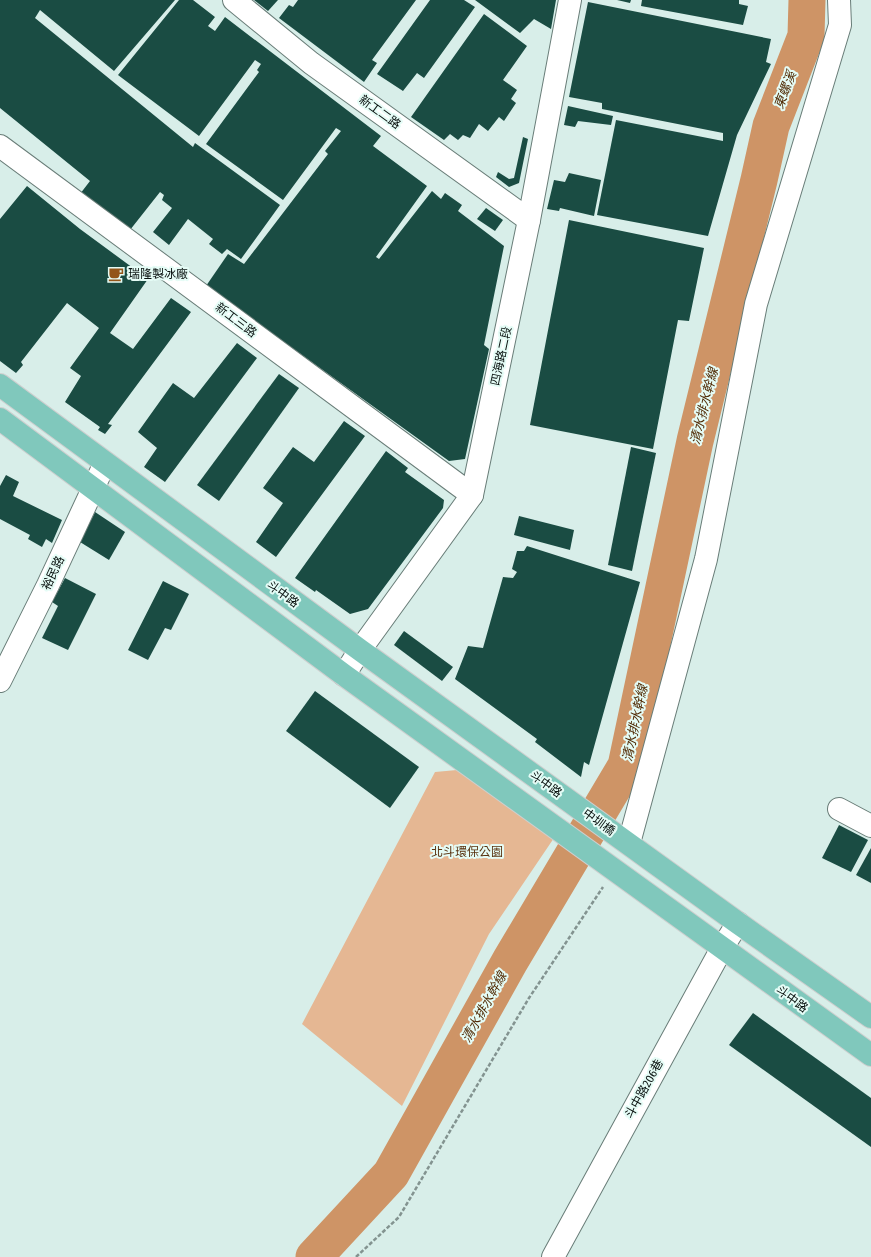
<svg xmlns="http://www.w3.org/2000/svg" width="871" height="1257" viewBox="0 0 871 1257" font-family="'Fira Sans Condensed','Noto Sans TC',sans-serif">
  <rect width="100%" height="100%" fill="#d8eee9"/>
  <polygon fill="#e5b793" points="468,769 556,835 489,934 402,1106 302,1024 435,772"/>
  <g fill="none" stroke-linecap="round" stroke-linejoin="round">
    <polyline stroke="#ce9466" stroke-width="37" points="314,1257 391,1174 510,961 626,766 695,441 759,180 771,126 806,36 807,0"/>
  </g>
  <g fill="#1a4c43">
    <polygon points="0,0 175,0 114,71 40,10 35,18 193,147 195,143 280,205 241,259 227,249 222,254 209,244 213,239 188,219 169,245 153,232 172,208 162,200 164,195 160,192 130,230 80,194 90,181 0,108"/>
    <polygon points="179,0 193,0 215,17 208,26 215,31 225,17 381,136 373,146 427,186 376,257 379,259 432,191 441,199 445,193 462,205 458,211 504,246 484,345 489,349 465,459 449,461 206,286 228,254 244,264 328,154 325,151 341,131 336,128 283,200 206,144 259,72 257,70 261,64 255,60 199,136 118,75"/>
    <polygon points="254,0 278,0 268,11"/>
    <polygon points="298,0 416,0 372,60 377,63 364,82 279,18 289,5 293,7"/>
    <polygon points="430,0 464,0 475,7 424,78 417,73 403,91 377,74"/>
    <polygon points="475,0 556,0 551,29 534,19 520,33"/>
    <polygon points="617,0 631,0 630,3"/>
    <polygon points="642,0 739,0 739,4 748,6 743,25 641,6"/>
    <polygon points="588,2 771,39 766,62 771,64 737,135 708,236 597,215 616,120 723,141 723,133 602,109 602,103 569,97"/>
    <polygon points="484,14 527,46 503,80 517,90 511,99 516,103 504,121 499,117 488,131 479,124 470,138 463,135 458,140 450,134 444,140 411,117"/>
    <polygon points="568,106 613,116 611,125 578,121 575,127 564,125"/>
    <polygon points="523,137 528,139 519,183 509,187 496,177 498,172 509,179 514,178"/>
    <polygon points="569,173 601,180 594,216 560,208 559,211 547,209 554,180 565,182"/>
    <polygon points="27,186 80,229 148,279 110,333 133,349 171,298 191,312 108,424 112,425 105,434 98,430 100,427 65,402 81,376 70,368 99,328 67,303 21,362 23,365 16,373 0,361 0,219"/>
    <polygon points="486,208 503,220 495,231 477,219"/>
    <polygon points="569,220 704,248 689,321 678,320 653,449 530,425"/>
    <polygon points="237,343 257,358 165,482 144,467 157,448 138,432 173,383 194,398"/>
    <polygon points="279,374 299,388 219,501 197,485"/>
    <polygon points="344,421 365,436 276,557 256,542 283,503 263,488 293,447 314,462"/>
    <polygon points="631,447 656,453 632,571 608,565"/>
    <polygon points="386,451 408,468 405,472 444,500 443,508 368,609 350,614 316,590 315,592 295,578"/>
    <polygon points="6,475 19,482 13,496 62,520 52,543 46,539 42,547 28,539 30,535 0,519 0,486"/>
    <polygon points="95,512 125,532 109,560 80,542"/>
    <polygon points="519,516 574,530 570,550 514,535"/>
    <polygon points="527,546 640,582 589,765 584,762 581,777 535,742 537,739 455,679 468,646 483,648 503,577 513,578 517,572 512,569 517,551 524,551"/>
    <polygon points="65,578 96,594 68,650 42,638 58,606 52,602"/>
    <polygon points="163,581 189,594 171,630 165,628 148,660 128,650"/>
    <polygon points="404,631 453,667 442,681 394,645"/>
    <polygon points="315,691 419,767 390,808 286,731"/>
    <polygon points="839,825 868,840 851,872 822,858"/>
    <polygon points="871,848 871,883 856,875"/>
    <polygon points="753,1013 871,1098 871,1147 729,1045"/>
  </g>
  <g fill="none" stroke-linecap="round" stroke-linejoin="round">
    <g stroke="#697d78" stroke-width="24">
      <g id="minor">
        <polyline points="234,0 311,63 529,220"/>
        <polyline points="0,146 472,495"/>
        <polyline points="344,675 360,650 472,495 529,220 570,0"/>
        <polyline points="0,681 48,585 105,463"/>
        <polyline points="839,809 871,826"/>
        <polyline points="629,843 706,559 756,304 840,25 839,0"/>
        <polyline points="553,1257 722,948 738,923"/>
      </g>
    </g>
    <g stroke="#cecfcf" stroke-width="24">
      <g id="major">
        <polyline points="0,385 360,650 738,923 871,1017"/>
        <polyline points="0,419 344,675 871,1055"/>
      </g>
    </g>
    <polyline stroke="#839390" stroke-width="2.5" stroke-dasharray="4 2" stroke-linecap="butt" points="356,1257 399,1217 529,998 603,887"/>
    <use href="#minor" stroke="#fff" stroke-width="22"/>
    <use href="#major" stroke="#80c8bc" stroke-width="22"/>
  </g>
  <defs>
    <g id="cafe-bare" transform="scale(1.2)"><path d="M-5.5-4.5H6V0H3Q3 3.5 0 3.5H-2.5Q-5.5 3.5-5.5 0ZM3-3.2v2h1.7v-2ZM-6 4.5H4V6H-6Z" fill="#935519" stroke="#e5fcf6" stroke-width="2.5" paint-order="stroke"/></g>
  </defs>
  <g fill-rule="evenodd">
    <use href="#cafe-bare" x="116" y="274"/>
  </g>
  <g text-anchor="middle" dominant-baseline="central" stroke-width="4" stroke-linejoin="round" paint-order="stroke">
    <g font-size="12" fill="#09110f" stroke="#e5fcf6">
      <text transform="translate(380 112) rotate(36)">新工二路</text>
      <text transform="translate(236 320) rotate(37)">新工三路</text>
      <text transform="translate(501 356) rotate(-78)">四海路二段</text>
      <text transform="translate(53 573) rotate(-65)">裕民路</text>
      <text transform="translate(283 594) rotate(36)">斗中路</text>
      <text transform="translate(546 784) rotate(36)">斗中路</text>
      <text transform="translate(599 822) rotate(36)">中圳橋</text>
      <text transform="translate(792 999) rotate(36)">斗中路</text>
      <text transform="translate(644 1089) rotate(-61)">斗中路206巷</text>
    </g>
    <g font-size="12" fill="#09110f" stroke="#e5fcf6" text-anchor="start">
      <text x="128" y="274">瑞隆製冰廠</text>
    </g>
    <g font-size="12" fill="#59320f" stroke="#e5fcf6">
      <text x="467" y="852">北斗環保公園</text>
    </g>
    <g font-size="13" font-style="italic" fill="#512b05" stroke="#e5fcf6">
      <text transform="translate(785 90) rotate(-69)">東螺溪</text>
      <text transform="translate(704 406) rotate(-76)">清水排水幹線</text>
      <text transform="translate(635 723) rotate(-78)">清水排水幹線</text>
      <text transform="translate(484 1007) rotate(-61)">清水排水幹線</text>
    </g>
  </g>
</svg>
